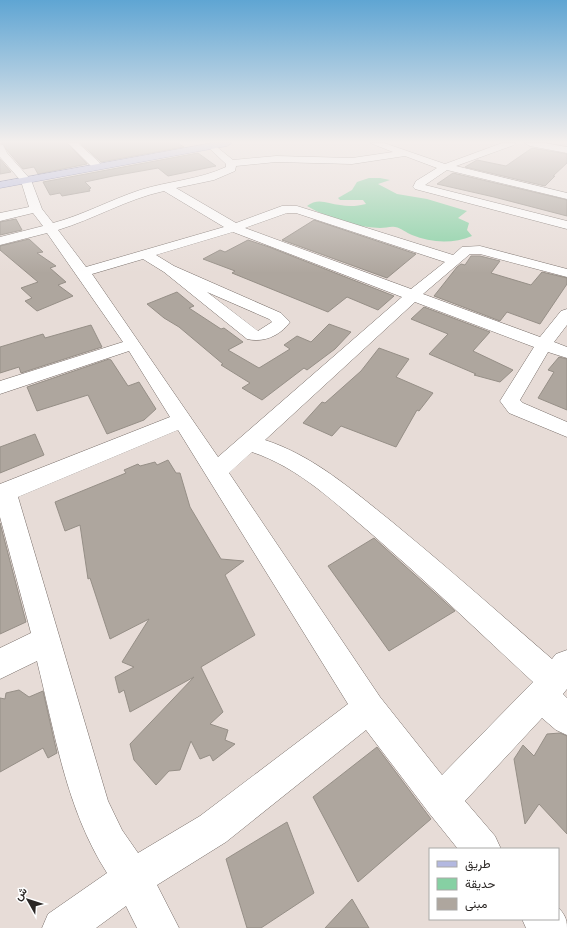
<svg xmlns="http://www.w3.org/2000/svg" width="567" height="928" viewBox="0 0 567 928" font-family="'Times New Roman',Vazirmatn,serif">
  <rect width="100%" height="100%" fill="#e7dcd7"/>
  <path fill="#86d0a3" d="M369 178H380L390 180 378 184 397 194 427 199 467 211 458 218 469 223 467 230 472 236C453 244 431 243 412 235 406 233 402 228 395 227 391 226 385 228 380 228 354 227 330 219 307 206 318 197 328 204 340 205 349 207 358 206 366 204L363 200H340L338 198 352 190 357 182Z"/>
  <g fill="#aea69e" stroke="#968f87">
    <polygon points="1,143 67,143 87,164 38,174 34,167 23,169"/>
    <polygon points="80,143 178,143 184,147 101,162"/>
    <polygon points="532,148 567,154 567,163 553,176 555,176 545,186 465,167 477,160 506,166"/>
    <polygon points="198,153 216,166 168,176 158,168 113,176 85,182 91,188 89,189 90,191 62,196 60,193 50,195 43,182"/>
    <polygon points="0,159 11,172 0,174"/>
    <polygon points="453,173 567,200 567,216 494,197 437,184"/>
    <polygon points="16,219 22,230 0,235 0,222"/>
    <polygon points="314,220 416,254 387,278 282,240"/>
    <polygon points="29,239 43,252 37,253 56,266 50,268 66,282 58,285 73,296 37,311 25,301 32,298 21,288 38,282 0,250 0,246"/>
    <polygon points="248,240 269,247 394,296 378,310 347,297 328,312 232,273 235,271 203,259 220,250 225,252"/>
    <polygon points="471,256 480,256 500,261 491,273 531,285 542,272 567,278 567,284 540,324 507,312 500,321 434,296 457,267 461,264 465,265"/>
    <polygon points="177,292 194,306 189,308 221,329 224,328 243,342 228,350 259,368 290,349 284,345 297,336 311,342 329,324 351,332 335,349 307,370 304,368 262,400 242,388 250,383 221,365 223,364 179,327 164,318 147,304"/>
    <polygon points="424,307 490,332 473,351 513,370 500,382 474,375 476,374 429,354 448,334 411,319"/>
    <polygon points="91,325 102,347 21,373 19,367 0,373 0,347 43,334 45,338"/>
    <polygon points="379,348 409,359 396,377 433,393 419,411 417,410 396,447 341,426 332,436 303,423 322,402 325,403 361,371"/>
    <polygon points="559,357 567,359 567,410 538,398 554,372 548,370"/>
    <polygon points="109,359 111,360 128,386 139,382 156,409 144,420 107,434 88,395 37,411 27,387"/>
    <polygon points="35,434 44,455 0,473 0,447"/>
    <polygon points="168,460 176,473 180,473 190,507 221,559 244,561 225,575 255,635 201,667 223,712 210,724 228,730 225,740 235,744 213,761 210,755 200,759 191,741 180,770 169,771 156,785 134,760 130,744 194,677 130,712 124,690 119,693 115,677 134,667 122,662 149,619 110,639 90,578 88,579 80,525 65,531 55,502 126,473 124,470 138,464 140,466 155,462 157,465"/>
    <polygon points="0,523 26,622 0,634"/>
    <polygon points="374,538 455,611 389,651 328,566"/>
    <polygon points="19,690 29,697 43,691 57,753 48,758 43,748 0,772 0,698 5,699 6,693"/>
    <polygon points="560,733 567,736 567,834 539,804 525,824 514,759 523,745 534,756 547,734"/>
    <polygon points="377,747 431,819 358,882 313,797"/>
    <polygon points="287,822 314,893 261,928 247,928 226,859"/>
    <polygon points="352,899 369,928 325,928"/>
  </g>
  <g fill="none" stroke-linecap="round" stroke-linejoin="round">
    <g stroke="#776d68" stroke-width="1">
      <g id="minor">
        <polygon points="68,143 78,143 99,162 100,164 99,166 91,166"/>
        <path d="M212 143 233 160 276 156 352 158 393 152 370 143H384L445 164 502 143H516L514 145 456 166 567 193V199L447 170 425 185 567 221V229L415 189 413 187 416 181 437 168 405 156 352 164 276 162 236 166 235 171 214 180 176 188 236 223 282 206H297L453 255 462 247 480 246 567 269V277L480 254H470L423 294 540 337 561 311 567 309V325L554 342 567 347V358L548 352 520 400 523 403 567 422V437L509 413 500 401 534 347 415 302 265 440C314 456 352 490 391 521 446 566 499 613 552 659L556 654 567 650V689L563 694 567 698V735L556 730 542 718 465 801 495 836 501 849H458L429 813 366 730 226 842 157 885 179 928H137L126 906 96 928H42L48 914 107 873C66 809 55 733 37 661L0 679V648L31 633 0 517V484L170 417 129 351 0 394V381L123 342 47 233 0 245V237L43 226 33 213 0 221V213L29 207 21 181 0 157V144L3 145 7 153 31 180 42 209 53 223C83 215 110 200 140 190 168 181 198 180 226 167V164L207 146ZM164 191 224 227 86 267 58 230C94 219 127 199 164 191ZM287 213H296L445 262 411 289 245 228ZM233 232 402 297 218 457 92 274 143 259 164 272 247 339C263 343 280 336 290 322L281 313 174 266 156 255ZM207 292 269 319 272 322 258 331ZM178 430 348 704 200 816 138 853 122 830 108 801 18 497ZM252 452C300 468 336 504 374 536 428 583 480 633 533 682L442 775 380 697 229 473Z"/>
        <polygon points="525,143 545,143 567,147 567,153 530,146"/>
        <path d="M558 907C564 914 567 918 567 928H526L522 919H558Z"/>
      </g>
    </g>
    <g stroke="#626791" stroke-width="1">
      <polygon id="major" points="212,143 232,143 227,146 0,188 0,182"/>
    </g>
    <use href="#minor" fill="#fff" fill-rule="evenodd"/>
    <use href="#major" fill="#b3b8e0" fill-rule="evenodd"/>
  </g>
  <linearGradient id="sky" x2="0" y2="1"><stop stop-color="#5fa5d3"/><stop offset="0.52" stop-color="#f4efed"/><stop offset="1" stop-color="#f4efed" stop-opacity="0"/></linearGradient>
  <rect width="567" height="273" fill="url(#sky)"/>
  <rect x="429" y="848" width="130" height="72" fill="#ffffff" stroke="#aaa9a8"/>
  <rect x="437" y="861" width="20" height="6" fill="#b3b8e0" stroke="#aaa9a8"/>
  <text x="465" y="868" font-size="12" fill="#2b2725">طريق</text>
  <rect x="437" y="878" width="20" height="12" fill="#86d0a3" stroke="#aaa9a8"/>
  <text x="465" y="888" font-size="12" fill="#2b2725">حديقة</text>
  <rect x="437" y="898" width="20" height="12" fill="#aea69e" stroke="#aaa9a8"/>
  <text x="465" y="908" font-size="12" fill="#2b2725">مبنى</text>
  <g transform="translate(28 900) rotate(309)" stroke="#ffffff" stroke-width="3" paint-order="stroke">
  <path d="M0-3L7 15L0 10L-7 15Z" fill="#2b2725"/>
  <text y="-6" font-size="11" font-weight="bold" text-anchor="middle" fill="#2b2725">ش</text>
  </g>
</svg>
